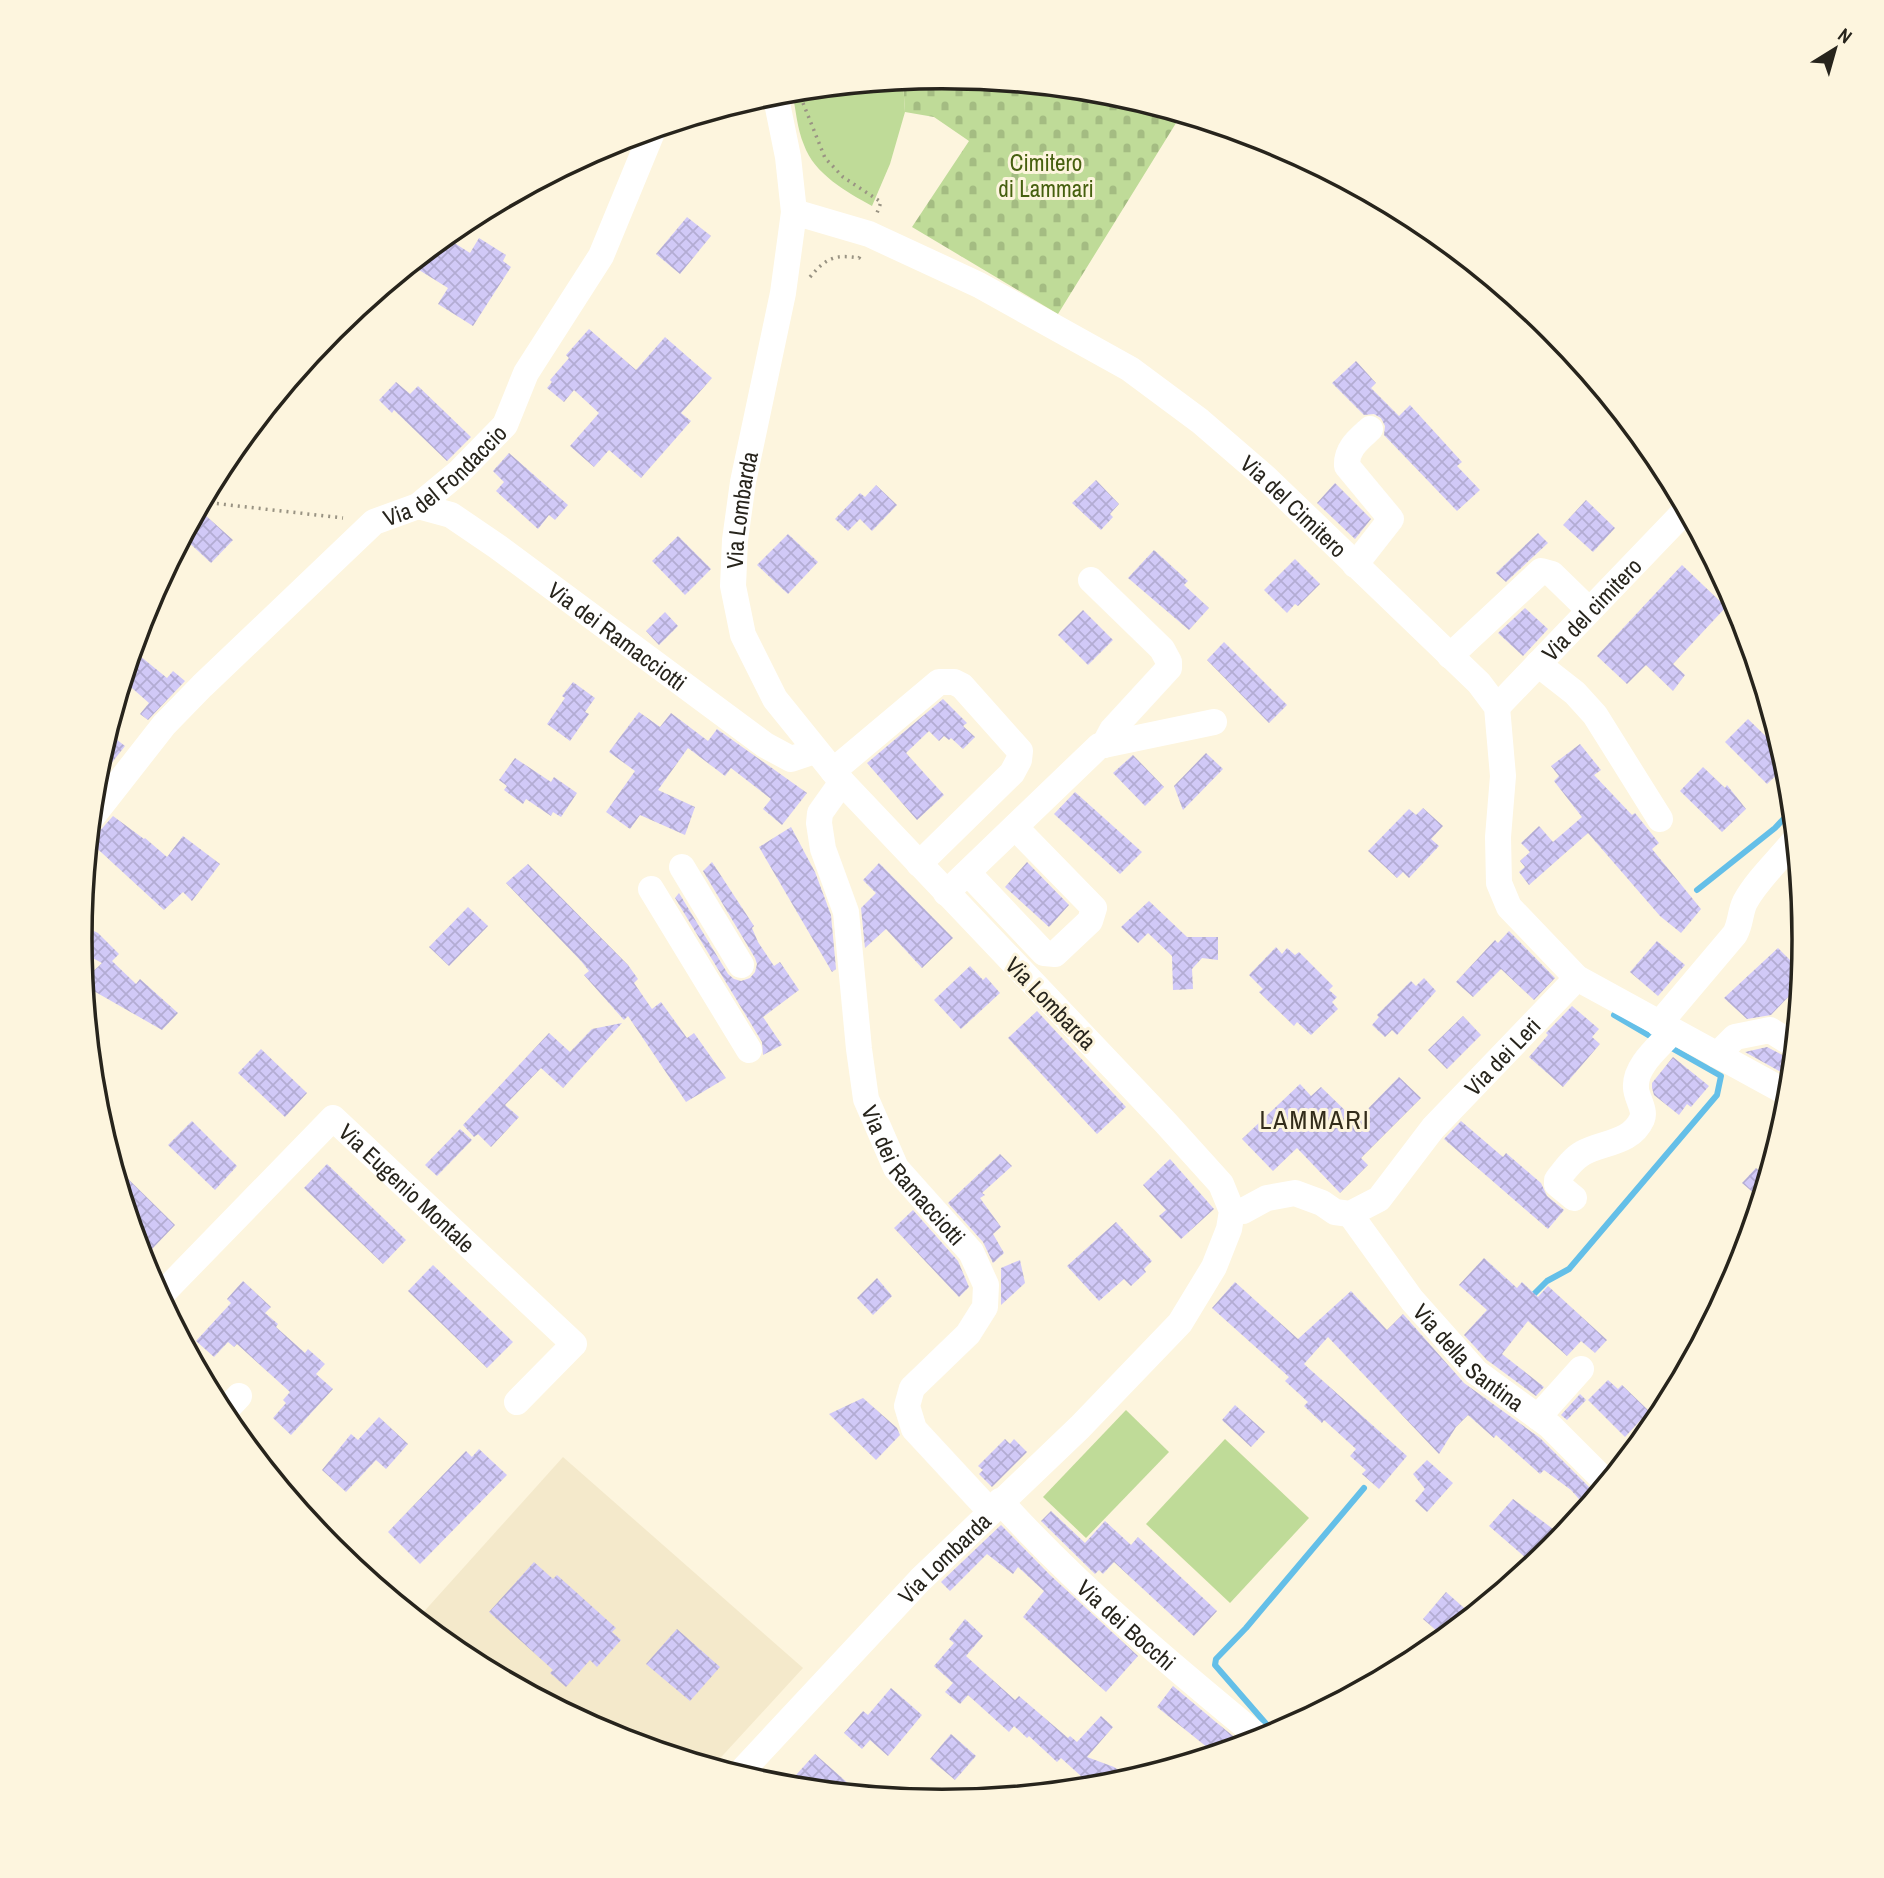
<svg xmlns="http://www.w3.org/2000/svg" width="1884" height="1878" viewBox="0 0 1884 1878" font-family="'Archivo Narrow',sans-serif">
  <defs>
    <pattern id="cemetery-stones" width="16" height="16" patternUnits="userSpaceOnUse" patternTransform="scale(1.75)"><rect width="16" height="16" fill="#bfdb98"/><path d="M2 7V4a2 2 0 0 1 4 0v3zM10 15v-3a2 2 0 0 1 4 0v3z" fill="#a4bc82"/></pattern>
    <pattern id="building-cross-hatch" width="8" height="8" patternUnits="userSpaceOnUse" patternTransform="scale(1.75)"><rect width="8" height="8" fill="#d1c9f7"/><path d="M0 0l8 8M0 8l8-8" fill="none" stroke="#b3acd3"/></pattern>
  </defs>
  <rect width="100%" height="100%" fill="#fdf5de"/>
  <polygon fill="#f4e9cb" points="563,1457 803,1668 713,1766 612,1735 466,1657 420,1616"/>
  <polygon fill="url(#cemetery-stones)" points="942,77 1111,94 1181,115 1058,314 912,227 969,141 934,117 905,112 903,81"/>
  <g fill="#bfdb98">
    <path d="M903 81 905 112 890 164 872 206C847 192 814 174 804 145 797 129 796 109 792 92Z"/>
    <polygon points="1126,1410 1169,1452 1086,1538 1043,1497"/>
    <polygon points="1225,1439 1309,1518 1230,1603 1146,1524"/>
  </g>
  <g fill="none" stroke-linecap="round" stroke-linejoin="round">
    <g stroke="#64bfe8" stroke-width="6">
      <polyline points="1697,890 1775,828 1791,811"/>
      <polyline points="1614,1015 1655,1039"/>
      <polyline points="1529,1299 1547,1281 1569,1269 1717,1095 1721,1076 1668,1046"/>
      <polyline points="1274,1733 1215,1665 1216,1659 1246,1628 1364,1488"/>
    </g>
  </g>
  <g fill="url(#building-cross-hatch)">
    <polygon points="687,217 711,236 680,274 656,254"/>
    <polygon points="445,237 470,253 479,238 506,255 503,261 511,267 473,326 438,304 448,288 411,265 427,252 432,255"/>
    <polygon points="589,329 636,370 665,337 712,378 681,413 691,421 641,478 609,450 594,467 570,446 599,413 574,390 564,402 547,388 552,382 550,380 569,358 566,355"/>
    <polygon points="1356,361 1376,383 1371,388 1399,416 1410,405 1462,462 1457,466 1480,490 1457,511 1384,435 1385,426 1381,418 1374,414 1364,415 1332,383"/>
    <polygon points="396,382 410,394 418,386 471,437 447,461 394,410 392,413 379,400"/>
    <polygon points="509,453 568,505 555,520 549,515 538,529 496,491 504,482 493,471"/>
    <polygon points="1096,480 1119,504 1110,514 1113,517 1101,530 1072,503"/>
    <polygon points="1335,483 1371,519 1355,539 1317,503"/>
    <polygon points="876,485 897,505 872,531 860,519 848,531 835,519 860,493 865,497"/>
    <polygon points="1586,500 1615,528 1593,552 1563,525"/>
    <polygon points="204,514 233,540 211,563 184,538 196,515 200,518"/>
    <polygon points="1538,533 1548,543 1506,582 1496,573"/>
    <polygon points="788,534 818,562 788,594 757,565"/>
    <polygon points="678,536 711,569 685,595 652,561"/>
    <polygon points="1154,550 1188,581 1184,585 1209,608 1189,630 1128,578"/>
    <polygon points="1295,559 1320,584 1298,606 1295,604 1287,613 1264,590"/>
    <polygon points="1682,565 1726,607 1673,664 1685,675 1673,691 1646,665 1627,684 1597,656"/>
    <polygon points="1525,608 1548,629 1523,656 1498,633"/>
    <polygon points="1083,610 1113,640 1088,665 1058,635"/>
    <polygon points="665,612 678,626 659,645 646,631"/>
    <polygon points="1224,642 1287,705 1269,723 1207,660"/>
    <polygon points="131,656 140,656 167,678 173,671 185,681 148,720 140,714 149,703 124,681"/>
    <polygon points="573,682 595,698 585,712 589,714 570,741 547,724 565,698 562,696"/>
    <polygon points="943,699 967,723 963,726 975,737 963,749 951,738 949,740 944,736 939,741 929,731 906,753 944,795 917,820 867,763"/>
    <polygon points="639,712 660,727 671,713 708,741 717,729 807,793 782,825 763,809 771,799 731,768 725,776 688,748 658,790 695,807 685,835 640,815 630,829 606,812 635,771 609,752"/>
    <polygon points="1748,719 1782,752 1786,766 1767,784 1725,742"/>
    <polygon points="108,733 125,746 95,784 97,770"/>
    <polygon points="1580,744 1601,770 1594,775 1632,815 1635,813 1659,843 1652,849 1701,909 1681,933 1660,916 1588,833 1529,885 1519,872 1525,867 1520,861 1530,852 1521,843 1539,826 1553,842 1582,817 1554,781 1559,776 1551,766"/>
    <polygon points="1206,753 1223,769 1183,810 1174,786"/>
    <polygon points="1133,755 1164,787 1145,806 1113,773"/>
    <polygon points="515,758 551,782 554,777 577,793 561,817 553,812 551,816 526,799 523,804 504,790 507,786 499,780"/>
    <polygon points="1703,767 1725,788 1727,785 1746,809 1722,832 1680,791"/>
    <polygon points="1075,792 1142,852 1120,874 1054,814"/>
    <polygon points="1423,808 1443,826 1431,839 1439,846 1409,878 1403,872 1397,878 1368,851 1409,809 1416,815"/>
    <polygon points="113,816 144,839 145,838 167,857 183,836 220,864 192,901 183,892 164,910 90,842"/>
    <polygon points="791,827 815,872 831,915 836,969 832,972 759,847"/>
    <polygon points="712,862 754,926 752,928 758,942 774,966 780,962 799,990 763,1017 782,1045 763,1055 762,1042 675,898 679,893 728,974 734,979 741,981 750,978 755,972 757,964 755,958 703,871"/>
    <polygon points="1027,862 1069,905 1049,927 1005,887"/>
    <polygon points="879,863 953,938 922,968 886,929 865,948 861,908 876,893 863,880"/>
    <polygon points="528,864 628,965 638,979 634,983 652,1009 661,1002 687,1038 694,1033 726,1078 686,1102 628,1016 624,1020 584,975 589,971 581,961 506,883"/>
    <polygon points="1149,901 1187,937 1218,937 1218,960 1202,958 1192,969 1193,989 1173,990 1172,956 1148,933 1138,943 1121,927"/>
    <polygon points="468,907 488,926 449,966 429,947"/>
    <polygon points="81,925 98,933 119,954 112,961 136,984 140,979 178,1013 162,1030 85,986 84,980 102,963 81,952"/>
    <polygon points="1509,931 1555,978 1534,1000 1501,969 1473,997 1456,982 1495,940 1498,943"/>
    <polygon points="1657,941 1685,965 1658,996 1630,972"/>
    <polygon points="1276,947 1282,954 1287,948 1295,955 1299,952 1333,986 1329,990 1337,997 1332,1002 1338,1009 1311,1035 1297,1022 1294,1026 1259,992 1263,989 1249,975"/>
    <polygon points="1778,948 1792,962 1803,951 1798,1000 1791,994 1771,1015 1747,1019 1724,998"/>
    <polygon points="970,966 983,980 986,977 1000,993 961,1029 934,1000"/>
    <polygon points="1424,978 1436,991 1397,1035 1392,1030 1385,1037 1372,1025 1379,1017 1377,1015 1411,981 1416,986"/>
    <polygon points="1572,1006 1599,1029 1592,1037 1600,1044 1563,1087 1529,1057 1548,1035 1546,1033"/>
    <polygon points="1037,1011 1126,1107 1097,1134 1008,1038"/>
    <polygon points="1463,1016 1481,1035 1447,1069 1428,1050"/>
    <polygon points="622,1023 563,1088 541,1068 505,1105 519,1117 491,1147 478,1134 474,1137 463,1125 549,1033 570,1052 592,1029"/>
    <polygon points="1767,1047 1792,1060 1790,1077 1745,1052"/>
    <polygon points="261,1049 307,1093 285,1117 238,1073"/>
    <polygon points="1673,1057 1709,1086 1691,1107 1687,1104 1679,1115 1654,1095 1652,1088 1652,1083"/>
    <polygon points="1399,1077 1421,1098 1361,1158 1368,1165 1340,1193 1297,1148 1273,1171 1242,1139 1300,1084 1311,1096 1321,1087 1356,1121"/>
    <polygon points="192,1121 237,1166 215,1190 168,1145"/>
    <polygon points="1461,1121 1503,1157 1506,1153 1541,1183 1547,1196 1564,1210 1548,1229 1444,1139"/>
    <polygon points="460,1129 472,1140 437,1176 425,1165"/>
    <polygon points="1000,1154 1012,1166 982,1193 985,1195 980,1198 1001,1227 993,1234 1004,1253 993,1263 983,1242 948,1203"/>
    <polygon points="1170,1159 1214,1209 1181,1239 1159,1216 1166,1210 1143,1185"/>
    <polygon points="327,1164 406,1240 383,1264 304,1188"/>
    <polygon points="114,1165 175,1225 152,1249 134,1231"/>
    <polygon points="1756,1168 1766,1177 1763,1187 1756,1195 1742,1183"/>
    <polygon points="913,1210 958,1261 969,1287 959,1297 894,1228"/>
    <polygon points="1116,1222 1152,1261 1144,1269 1146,1272 1131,1286 1124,1279 1099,1301 1067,1266"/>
    <polygon points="1484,1258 1517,1288 1522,1282 1538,1297 1548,1286 1607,1340 1595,1353 1581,1341 1567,1356 1528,1321 1502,1354 1544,1387 1536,1396 1487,1360 1464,1335 1487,1310 1459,1285"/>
    <polygon points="1020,1260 1025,1283 1001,1305 1001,1268"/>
    <polygon points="433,1265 513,1342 487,1368 408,1291"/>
    <polygon points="877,1278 892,1296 873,1315 857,1298"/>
    <polygon points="243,1281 271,1307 265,1313 278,1324 276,1327 305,1353 308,1349 325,1364 316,1374 333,1389 291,1435 273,1418 286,1403 283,1400 290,1392 237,1344 234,1347 228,1342 214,1357 196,1341 231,1303 227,1299"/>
    <polygon points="1235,1282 1298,1339 1351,1291 1387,1330 1403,1314 1464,1383 1540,1438 1596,1494 1586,1507 1571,1490 1544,1470 1540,1474 1496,1435 1494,1438 1468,1415 1456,1427 1439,1454 1328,1337 1304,1364 1407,1456 1379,1489 1362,1474 1366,1470 1350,1456 1356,1449 1324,1420 1322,1423 1304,1406 1308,1402 1285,1381 1289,1377 1212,1308"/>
    <polygon points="1608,1380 1618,1389 1622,1385 1649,1411 1625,1437 1588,1400"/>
    <polygon points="1580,1394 1586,1400 1567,1420 1561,1415"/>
    <polygon points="863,1398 897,1428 900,1435 876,1460 829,1414"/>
    <polygon points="1235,1405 1265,1432 1251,1447 1222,1420"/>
    <polygon points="379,1417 408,1444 386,1469 376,1460 346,1492 322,1470 351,1434 358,1440"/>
    <polygon points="1005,1439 1010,1444 1014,1439 1027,1452 992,1487 979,1474 983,1470 978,1466"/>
    <polygon points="479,1449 507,1475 420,1564 388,1532 466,1451 472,1457"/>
    <polygon points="1427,1460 1453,1483 1427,1512 1415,1501 1425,1489 1413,1474"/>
    <polygon points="1513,1499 1553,1529 1551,1531 1560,1539 1533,1564 1489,1526"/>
    <polygon points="1051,1511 1085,1543 1105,1521 1131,1545 1138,1537 1217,1611 1194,1636 1114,1562 1103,1574 1099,1570 1095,1574 1041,1521"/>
    <polygon points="1001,1525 1050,1575 1138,1656 1106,1692 1023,1617 1044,1591 1018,1567 1013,1574 987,1554 950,1591 941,1582"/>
    <polygon points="534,1562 553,1579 557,1575 616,1628 612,1632 621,1640 597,1667 590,1660 566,1687 550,1673 553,1670 489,1612"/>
    <polygon points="1446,1592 1471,1614 1444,1637 1423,1619"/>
    <polygon points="965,1619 983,1636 966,1656 1015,1700 1019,1696 1068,1738 1070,1736 1077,1742 1101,1716 1113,1727 1087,1757 1114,1767 1130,1778 1110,1785 1092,1786 1061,1758 1057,1762 1029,1736 1027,1738 1014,1726 1009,1732 968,1695 960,1704 945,1692 953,1683 934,1666 954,1643 949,1639"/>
    <polygon points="677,1629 720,1667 690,1701 646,1664"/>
    <polygon points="1173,1686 1217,1723 1243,1744 1213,1752 1157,1707"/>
    <polygon points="891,1688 922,1715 888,1756 870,1740 862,1749 844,1733 863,1711 868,1715"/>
    <polygon points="951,1734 976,1756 955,1780 930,1759"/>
    <polygon points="815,1754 859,1793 786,1786"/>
  </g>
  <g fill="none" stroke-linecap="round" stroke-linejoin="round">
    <g stroke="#999383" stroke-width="3.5" stroke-dasharray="2 5" stroke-linecap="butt">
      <polyline points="803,103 825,158 843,177 881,202 877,213"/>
      <path d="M810 277C826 258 835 254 859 258L860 256"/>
      <polyline points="203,502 343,518"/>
    </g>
    <g stroke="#fff" stroke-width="26">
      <path id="s1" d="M794 212 869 234 979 285 1130 369 1200 421 1266 478 1479 683 1497 707 1503 776 1498 837 1499 883 1509 907 1577 978 1789 1094"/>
      <path id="s2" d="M418 506 451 515 498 547 765 745 791 759 815 751"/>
      <path d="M1355 565 1391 519 1347 466C1346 449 1358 440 1370 429"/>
      <polyline points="1091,580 1162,649 1169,662 1169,668 1112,730 1104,745"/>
      <polyline points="1450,656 1541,571 1552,574 1589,610"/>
      <polyline points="1538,664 1575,693 1595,715 1660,819"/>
      <path id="s3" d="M1497 707 1686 510"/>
      <polyline points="833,771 939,682 954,682 962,686 1020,751 1019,760 1012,773 919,864"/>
      <path id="s4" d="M842 782 820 813 819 823 823 849 846 912 859 1049 866 1099 896 1168 971 1252 986 1285 985 1307 968 1334 912 1388 907 1406 914 1429 990 1511"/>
      <path id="s5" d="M92 817 164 725 202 686 374 522 418 506 459 472 505 425 526 373 601 256 653 130"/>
      <polyline points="682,867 741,965"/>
      <polyline points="968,873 1044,953 1055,954 1090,921 1094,908 1015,827"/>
      <polyline points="651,889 749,1050"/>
      <polyline points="946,893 1099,746 1214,722"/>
      <path d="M1659 1024 1735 934C1741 923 1740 912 1745 902 1757 880 1778 861 1794 841"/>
      <polyline points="1717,1055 1735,1037 1770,1030 1794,1045"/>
      <path d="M1574 1198 1557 1184V1180C1564 1171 1572 1159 1583 1153 1602 1142 1631 1144 1642 1119 1646 1110 1636 1097 1636 1088 1634 1066 1660 1046 1673 1031"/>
      <path id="s6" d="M1232 1211H1243L1267 1198 1295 1193 1322 1203 1335 1212 1350 1214 1379 1199 1433 1128 1577 978"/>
      <path id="s7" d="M1350 1214 1412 1300 1476 1372 1550 1426 1606 1482"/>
      <path id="s8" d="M160 1296 333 1118 574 1344 517 1402"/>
      <polyline points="223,1413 239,1396"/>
      <polyline points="1538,1417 1581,1369"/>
      <path id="s9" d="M1000 1501C1079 1588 1170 1664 1261 1739"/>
      <path id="s10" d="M739 1774 920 1580 1080 1427 1180 1323 1214 1267 1229 1229 1232 1211 1221 1184 1165 1122 842 782 775 699 743 635 733 586 735 540 743 482 783 293 794 212 788 157 775 93"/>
    </g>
  </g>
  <g text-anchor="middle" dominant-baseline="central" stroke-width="6" stroke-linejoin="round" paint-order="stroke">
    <g font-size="23" fill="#46600f" stroke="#fdf5de">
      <text x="1046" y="162">Cimitero<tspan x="1046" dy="26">di Lammari</tspan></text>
    </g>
    <g font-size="23" fill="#27241c" stroke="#fdf5de">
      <text stroke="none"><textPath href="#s5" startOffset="495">Via del Fondaccio</textPath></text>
      <text stroke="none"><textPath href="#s1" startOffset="586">Via del Cimitero</textPath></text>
      <text stroke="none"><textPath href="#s10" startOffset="1642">Via Lombarda</textPath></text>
      <text stroke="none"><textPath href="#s3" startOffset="136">Via del cimitero</textPath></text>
      <text stroke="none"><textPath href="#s2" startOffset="240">Via dei Ramacciotti</textPath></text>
      <text transform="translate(1051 1003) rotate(46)">Via Lombarda</text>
      <text stroke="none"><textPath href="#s6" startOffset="348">Via dei Leri</textPath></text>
      <text stroke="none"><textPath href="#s4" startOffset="420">Via dei Ramacciotti</textPath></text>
      <text stroke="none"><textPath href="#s8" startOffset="350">Via Eugenio Montale</textPath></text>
      <text stroke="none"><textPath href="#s7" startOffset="187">Via della Santina</textPath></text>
      <text stroke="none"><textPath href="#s10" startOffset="298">Via Lombarda</textPath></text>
      <text stroke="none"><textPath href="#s9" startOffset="177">Via dei Bocchi</textPath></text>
    </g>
    <g font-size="26" letter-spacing="2" fill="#332c1a" stroke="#fdf5de">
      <text x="1315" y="1119">LAMMARI</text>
    </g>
  </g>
  <path d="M0 0H1884V1878H0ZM92 939a850 850 0 1 1 1700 0a850 850 0 1 1-1700 0Z" fill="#fdf5de" fill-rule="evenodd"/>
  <path fill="none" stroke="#27241c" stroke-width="3.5" d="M92 939a850 850 0 1 1 1700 0a850 850 0 1 1-1700 0Z"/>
  <g transform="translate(1835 49) rotate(37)" stroke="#fdf5de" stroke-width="5" paint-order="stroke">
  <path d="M0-5L12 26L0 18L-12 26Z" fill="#27241c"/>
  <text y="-10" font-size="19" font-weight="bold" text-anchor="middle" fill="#27241c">N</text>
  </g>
</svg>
